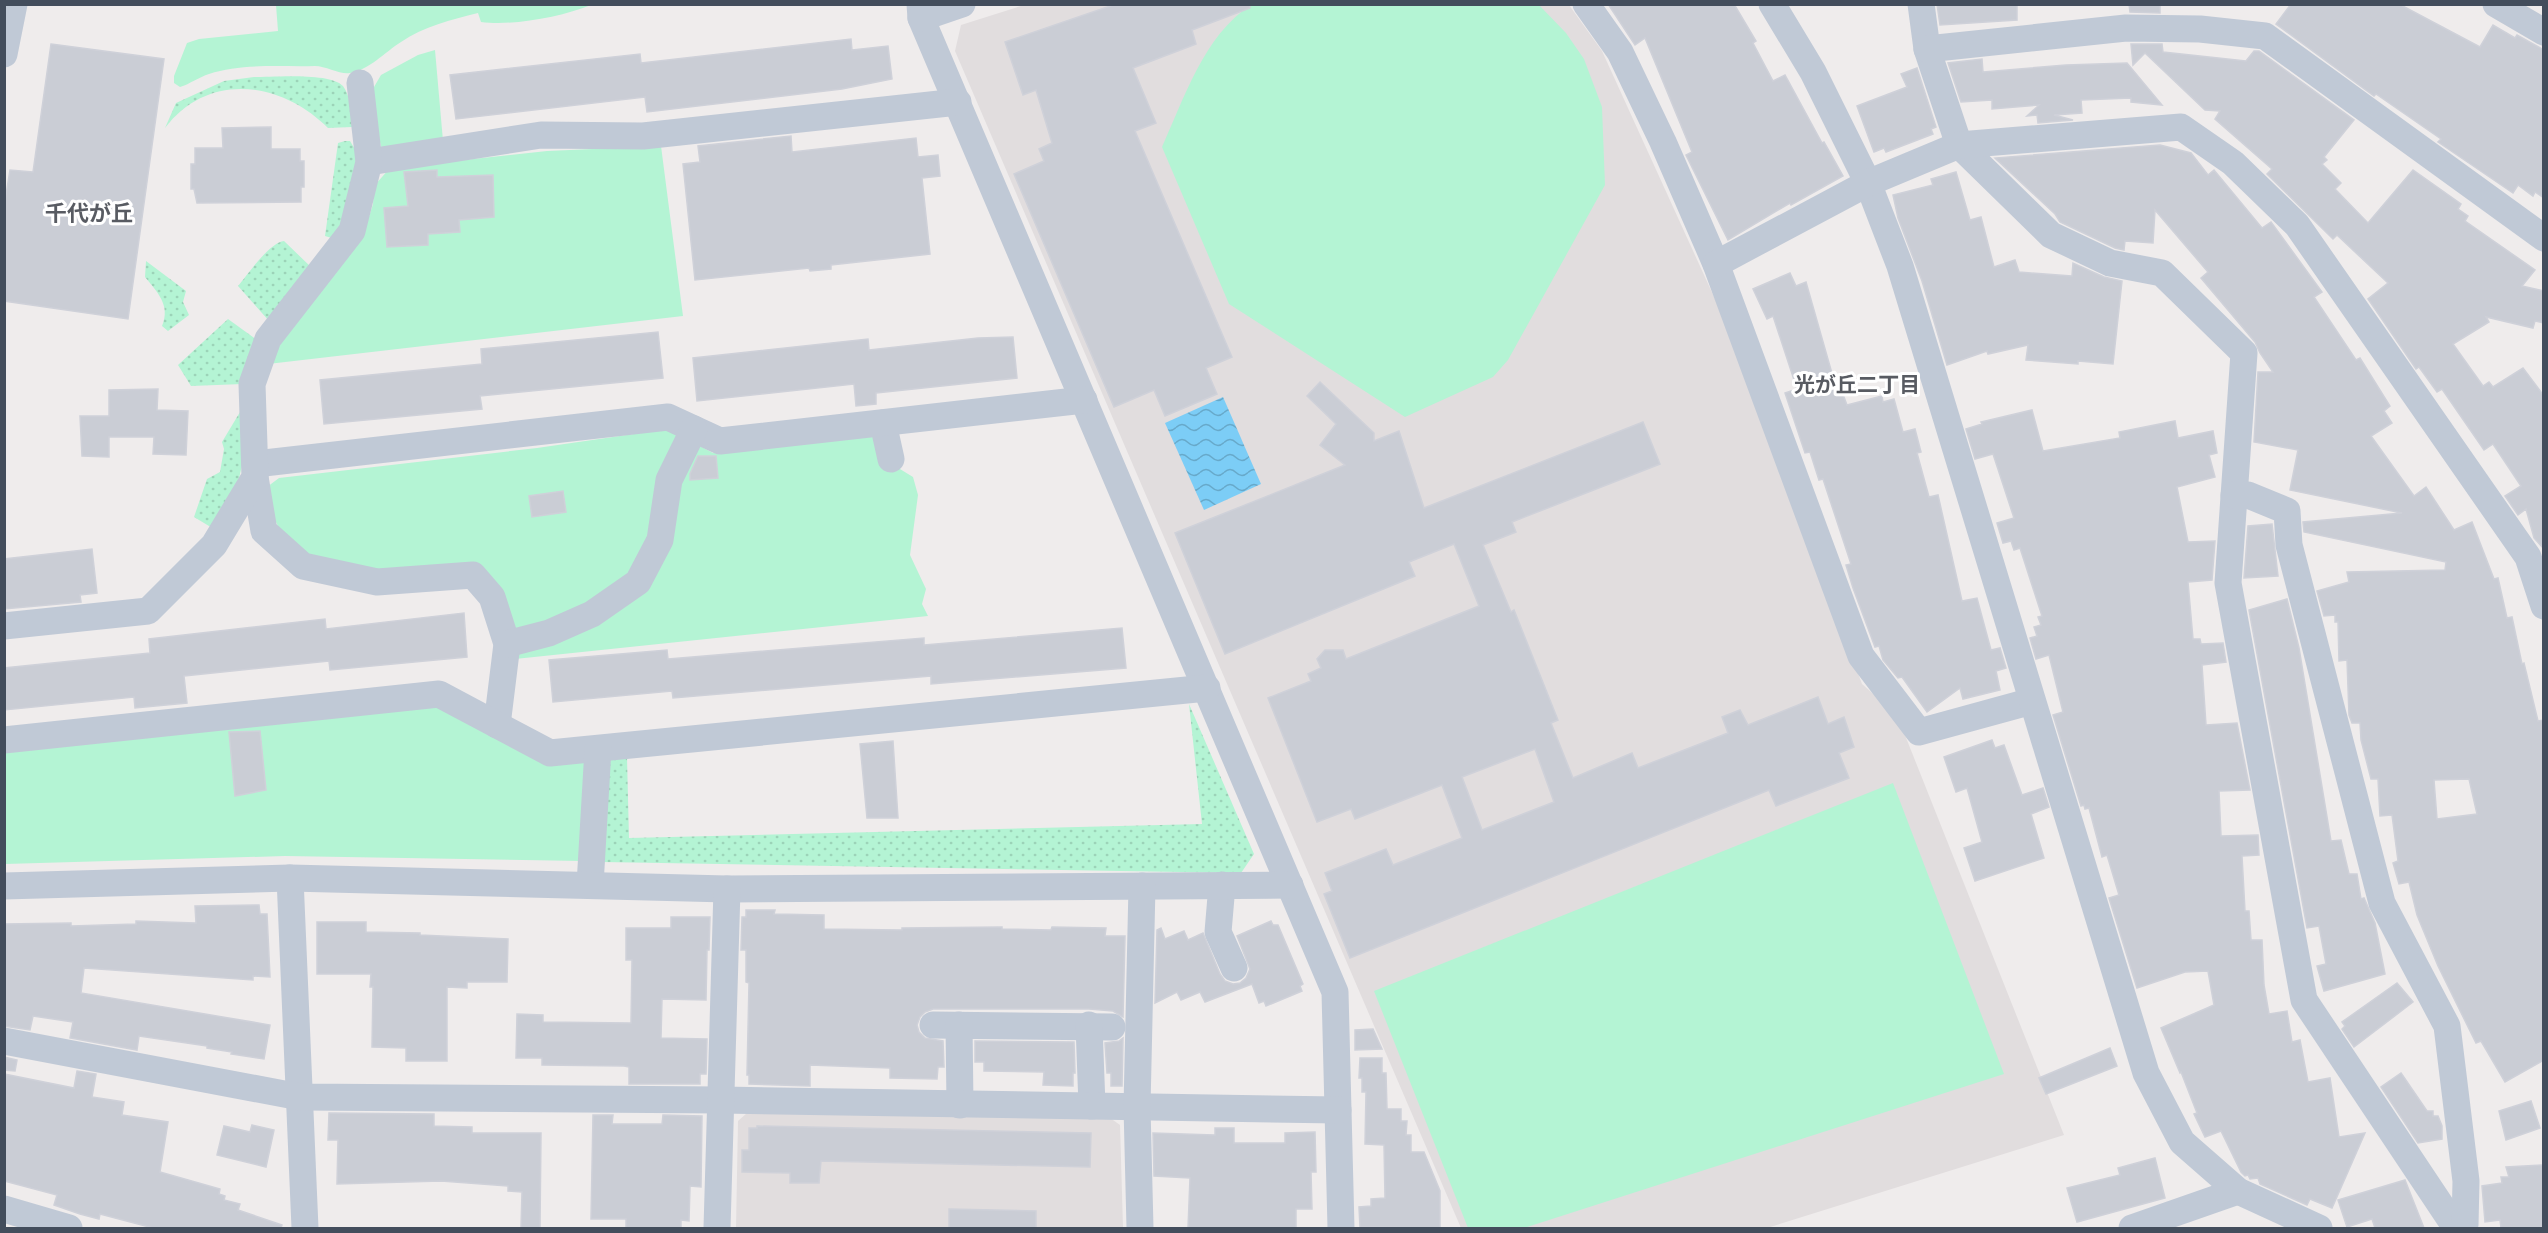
<svg xmlns="http://www.w3.org/2000/svg" width="2548" height="1233" viewBox="0 0 2548 1233" font-family="'Nunito Sans','Noto Sans JP',sans-serif">
  <defs>
    <pattern id="grass-dots" width="8" height="8" patternUnits="userSpaceOnUse" patternTransform="scale(1.5)"><rect width="8" height="8" fill="#b4f4d4"/><path d="M2 2h.1M6 6h.1" fill="none" stroke="#9cd3b8" stroke-width="1.8" stroke-linecap="round"/></pattern>
    <pattern id="water-waves" width="16" height="10" patternUnits="userSpaceOnUse" patternTransform="scale(1.5)"><rect width="16" height="10" fill="#7ccdf6"/><path d="M0 5q4-4 8 0t8 0" fill="none" stroke="#67a9ca"/></pattern>
  </defs>
  <rect width="100%" height="100%" fill="#efecec"/>
  <g fill="#e1ddde">
    <polygon points="1024,5 1569,5 1602,51 1740,354 1862,684 1897,715 2064,1135 1767,1228 1461,1228 955,51 961,25"/>
    <polygon points="747,1113 1106,1115 1120,1125 1123,1228 736,1228 738,1121"/>
  </g>
  <g fill="url(#grass-dots)">
    <path d="M254 77C272 77 331 72 343 86 351 96 351 115 352 127L328 128C281 81 208 71 165 128L176 103 224 81Z"/>
    <polygon points="345,141 350,141 356,151 355,196 335,239 325,236 338,143"/>
    <path d="M284 241 312 268 269 321 238 286C248 274 269 243 284 241Z"/>
    <path d="M146 261 186 291 183 302 189 315 168 331 162 326C171 305 157 292 145 277Z"/>
    <polygon points="228,319 257,340 243,384 191,386 178,365"/>
    <polygon points="243,407 244,456 236,492 214,529 194,517 207,479 220,472 224,449 222,442"/>
    <polygon points="1189,704 1254,854 1241,873 602,862 609,759 627,757 629,838 1202,824"/>
  </g>
  <g fill="#b4f4d4">
    <path d="M276 5H591C561 17 513 26 481 22L478 13C451 20 424 26 401 42 385 52 369 70 350 73 341 75 326 66 315 66 281 67 241 63 209 74 199 77 190 84 180 87L174 83V76L187 43 199 39 278 31Z"/>
    <path d="M1251 5H1539L1566 33 1584 59 1602 107 1605 185 1508 360 1493 377 1405 417 1229 304 1162 147C1184 99 1204 35 1251 5Z"/>
    <polygon points="435,50 443,141 382,150 374,118 374,87 381,75 418,55"/>
    <polygon points="661,146 683,316 268,364 290,328 366,226 373,204 374,186 390,168 547,151"/>
    <path d="M668 429 713 453 879 436 895 466 913 477 918 495 910 555 926 589 922 604 928 616 515 659 491 581C441 578 319 580 287 540 275 525 270 507 263 490L279 478 537 448Z"/>
    <polygon points="439,706 587,762 582,861 285,856 5,864 4,753"/>
    <polygon points="1893,783 2004,1074 1524,1228 1468,1228 1374,991"/>
  </g>
  <polygon fill="url(#water-waves)" points="1223,397 1261,484 1204,510 1165,423"/>
  <g fill="#cacdd5" stroke="#cfd1d9" stroke-width="1.5" fill-rule="evenodd">
    <polygon points="1116,4 1250,4 1250,8 1192,30 1196,44 1133,68 1156,123 1135,131 1232,357 1206,368 1217,394 1165,416 1154,390 1114,407 1014,174 1044,161 1039,149 1052,143 1036,90 1023,95 1005,42"/>
    <polygon points="1608,4 1734,4 1756,41 1753,43 1773,81 1785,75 1822,143 1824,142 1843,176 1791,205 1790,203 1728,240 1686,155 1692,152 1645,38 1635,45"/>
    <polygon points="1937,4 2017,4 2017,20 1940,25"/>
    <polygon points="2129,4 2160,4 2160,13 2130,12"/>
    <polygon points="2291,4 2399,4 2480,47 2493,25 2515,38 2517,35 2544,50 2544,198 2535,192 2533,196 2518,185 2513,193 2438,142 2441,139 2376,94 2374,96 2276,24"/>
    <polygon points="851,39 852,50 888,46 892,79 842,89 647,112 645,97 456,119 450,75 640,54 641,63"/>
    <polygon points="51,44 164,59 128,319 4,301 4,207 10,170 33,172"/>
    <polygon points="2131,44 2162,44 2163,52 2246,61 2254,51 2259,51 2354,120 2324,157 2327,160 2322,164 2341,183 2335,189 2368,223 2413,170 2461,204 2458,209 2468,216 2465,221 2535,270 2522,286 2544,291 2544,323 2535,321 2533,328 2486,317 2489,322 2453,344 2483,386 2489,382 2493,387 2523,368 2544,396 2544,549 2534,538 2526,509 2518,515 2505,496 2521,486 2493,444 2484,450 2442,389 2437,392 2419,367 2416,369 2368,299 2388,283 2337,235 2333,239 2267,174 2272,169 2215,119 2220,111 2205,110 2145,53 2133,65"/>
    <polygon points="1982,59 1983,72 2066,65 2127,63 2162,105 2131,102 2131,98 2081,100 2082,113 2054,115 2073,120 2038,123 2037,115 2027,116 2039,105 1992,109 1992,100 1961,102 1948,63"/>
    <polygon points="1917,68 1936,127 1931,129 1933,134 1886,152 1884,148 1874,152 1857,106 1907,87 1901,74"/>
    <polygon points="271,127 271,149 300,149 300,161 304,161 304,187 301,187 301,202 197,203 194,189 191,189 191,164 195,164 195,148 223,148 222,128"/>
    <polygon points="791,136 792,152 916,138 918,157 938,155 940,176 922,178 930,254 831,265 831,269 810,271 809,268 695,280 683,164 700,162 698,146"/>
    <path d="M2160 145 2191 153 2208 175 2214 170 2262 228 2271 222 2322 292 2314 297 2356 360 2360 358 2390 406 2384 411 2392 423 2371 436 2414 496 2426 487 2454 530 2472 522 2494 579 2498 578 2507 618 2512 617 2522 664 2524 663 2538 721 2544 720V1060L2505 1082 2481 1041 2476 1043 2438 966 2417 915 2409 882 2399 884 2393 863 2398 861 2392 815 2380 816 2378 779H2371L2361 740 2360 723H2352L2349 715 2347 660 2339 661 2338 622H2335V615L2324 616 2317 591 2349 582 2347 572 2445 570 2446 562 2304 532 2303 522 2402 513 2290 490 2298 450 2254 442 2258 372H2273L2260 353 2255 342 2201 278 2208 272 2155 210 2153 243 2125 241 2124 250 2115 248 2060 222 2055 214 1995 158ZM2469 779 2477 814 2437 819 2434 780Z"/>
    <polygon points="437,170 437,177 493,175 494,217 459,220 460,232 428,234 428,245 387,247 384,208 408,206 404,172"/>
    <polygon points="1956,172 1970,220 1981,217 1994,267 2015,260 2019,272 2072,276 2073,263 2104,277 2122,281 2113,364 2078,361 2078,364 2026,360 2028,345 1988,354 1987,351 1947,365 1922,281 1898,218 1893,195 1933,185 1931,179"/>
    <polygon points="1790,273 1796,286 1806,282 1837,391 1841,389 1847,405 1882,396 1883,402 1894,399 1903,432 1915,429 1921,452 1917,453 1929,497 1938,495 1962,601 1977,598 1991,650 2000,648 2006,668 1996,671 2000,690 1963,699 1960,688 1927,712 1902,677 1898,678 1883,660 1879,646 1875,647 1853,588 1846,565 1851,564 1823,479 1819,480 1810,452 1805,453 1785,393 1797,389 1773,316 1767,319 1753,289"/>
    <polygon points="658,332 663,378 480,396 482,409 324,424 320,380 482,364 481,349"/>
    <polygon points="1013,337 1017,378 876,393 876,404 856,406 854,384 697,401 693,358 868,339 869,350 978,338"/>
    <path d="M1320 382 1374 433V441L1399 431 1424 508 1643 422 1660 464 1512 522 1516 532 1483 545 1511 612 1514 610 1558 720 1551 723 1573 778 1632 753 1638 768 1728 733 1722 717 1740 710 1748 725 1818 697 1828 724 1844 717 1854 747 1839 753 1849 778 1776 806 1769 790 1350 958 1324 894 1332 891 1325 873 1386 849 1393 865 1462 838 1442 785 1355 819 1351 809 1317 822 1268 698 1311 681 1308 674 1321 668 1317 659 1325 650H1343L1346 659 1479 606 1454 544 1409 562 1415 576 1225 654 1175 533 1345 465 1320 445 1336 424 1307 396ZM1535 749 1554 802 1482 830 1462 777Z"/>
    <polygon points="158,389 157,410 188,411 186,455 153,454 154,437 109,437 109,457 82,456 80,416 109,416 109,390"/>
    <polygon points="2032,410 2043,451 2120,438 2119,432 2175,421 2178,438 2213,431 2217,453 2209,455 2215,477 2177,487 2188,542 2215,541 2212,580 2188,582 2193,639 2200,639 2201,644 2223,643 2226,662 2202,665 2206,725 2237,723 2250,790 2219,791 2221,836 2258,835 2259,855 2242,856 2245,911 2249,911 2251,940 2262,940 2264,985 2269,1014 2287,1011 2292,1042 2300,1040 2308,1082 2330,1078 2339,1137 2365,1133 2332,1208 2310,1199 2307,1205 2260,1184 2258,1178 2250,1179 2248,1175 2245,1176 2241,1172 2221,1131 2205,1137 2194,1114 2197,1113 2181,1072 2180,1073 2161,1028 2214,1005 2208,971 2185,972 2137,988 2109,898 2119,895 2107,855 2102,857 2089,808 2085,809 2084,805 2081,806 2053,715 2063,712 2049,655 2036,659 2030,638 2037,636 2034,627 2041,625 2038,617 2042,616 2020,548 2014,550 2011,541 2003,543 1997,523 2014,518 1993,454 1975,459 1966,429 1982,424 1981,422"/>
    <polygon points="698,456 716,456 718,478 690,480 690,474"/>
    <polygon points="563,491 566,512 532,517 529,496"/>
    <polygon points="2272,524 2278,576 2244,578 2248,526"/>
    <polygon points="92,549 97,593 80,595 81,602 4,609 4,559"/>
    <polygon points="2287,599 2299,648 2331,841 2341,840 2349,874 2357,874 2361,899 2364,898 2375,923 2385,974 2324,991 2317,966 2326,964 2319,926 2307,928 2249,610"/>
    <polygon points="464,613 467,657 330,670 329,661 184,676 187,703 135,708 134,697 4,710 4,668 150,653 149,639 325,619 326,629"/>
    <polygon points="1122,628 1126,668 931,684 931,676 673,698 672,691 553,702 549,660 667,650 668,659 924,638 924,645"/>
    <polygon points="260,731 266,790 235,796 229,732"/>
    <polygon points="1992,740 1995,748 2004,745 2022,795 2043,788 2049,807 2031,814 2044,858 1975,881 1964,848 1982,842 1967,788 1956,792 1944,757"/>
    <polygon points="893,741 898,818 867,818 860,744"/>
    <polygon points="259,905 260,914 267,914 270,977 253,976 253,980 84,968 81,993 270,1025 264,1059 231,1054 232,1052 207,1048 207,1046 139,1036 137,1050 70,1038 73,1022 33,1016 30,1030 4,1026 4,924 71,923 71,926 136,924 136,921 196,923 195,906"/>
    <polygon points="746,910 775,910 774,914 824,915 824,929 902,930 902,928 1002,927 1002,929 1051,930 1052,927 1106,928 1105,936 1125,936 1123,1017 1113,1011 1089,1009 933,1009 925,1012 920,1017 917,1025 919,1032 925,1038 943,1041 944,1067 938,1067 937,1079 890,1078 890,1068 810,1065 810,1086 749,1084 749,1075 747,1075 749,983 746,982 746,950 741,950 742,917 746,917"/>
    <polygon points="671,917 710,917 709,950 707,950 706,1000 662,999 661,1038 707,1039 706,1074 700,1074 700,1084 629,1084 629,1067 624,1066 542,1065 542,1058 516,1058 517,1014 543,1015 543,1022 631,1023 632,960 626,960 626,928 671,928"/>
    <polygon points="1271,921 1273,925 1278,925 1303,984 1300,986 1302,991 1266,1006 1264,1001 1259,1003 1252,984 1205,1002 1200,992 1181,1000 1177,992 1155,1003 1157,930 1161,928 1165,939 1184,931 1188,940 1203,933 1220,974 1225,981 1233,984 1240,983 1246,978 1250,969 1237,936"/>
    <polygon points="317,922 366,922 366,932 420,933 420,935 508,939 507,982 467,982 467,988 447,987 447,1061 406,1061 406,1048 372,1047 373,987 370,987 371,974 317,974"/>
    <polygon points="2397,983 2413,1002 2354,1047 2342,1029 2345,1026 2342,1022"/>
    <polygon points="1373,1029 1382,1049 1355,1050 1355,1030"/>
    <polygon points="1123,1038 1122,1086 1111,1086 1111,1073 1107,1073 1105,1043 1119,1041"/>
    <polygon points="975,1041 1074,1042 1075,1073 1073,1073 1073,1086 1043,1085 1044,1072 984,1071 984,1062 975,1062"/>
    <polygon points="2110,1048 2117,1066 2046,1094 2039,1078"/>
    <polygon points="4,1057 17,1060 15,1071 4,1070"/>
    <polygon points="1360,1058 1382,1058 1382,1073 1386,1073 1387,1109 1401,1109 1401,1121 1407,1121 1406,1135 1411,1135 1411,1152 1424,1152 1440,1191 1440,1228 1360,1227 1359,1207 1371,1206 1371,1199 1385,1198 1384,1145 1365,1144 1366,1092 1362,1092 1362,1078 1359,1078"/>
    <polygon points="77,1071 96,1074 92,1097 124,1102 122,1115 168,1122 160,1172 220,1189 219,1194 225,1196 224,1200 240,1204 238,1210 282,1225 281,1228 153,1228 100,1214 99,1219 80,1214 54,1205 57,1195 4,1181 4,1074 74,1088"/>
    <polygon points="2401,1073 2427,1111 2433,1111 2433,1116 2438,1116 2442,1126 2442,1139 2418,1143 2381,1087"/>
    <polygon points="2531,1101 2540,1128 2506,1140 2499,1111"/>
    <polygon points="329,1113 434,1114 434,1126 472,1127 472,1133 541,1133 540,1228 521,1228 522,1192 508,1191 508,1186 441,1181 337,1184 338,1140 328,1140"/>
    <polygon points="593,1115 613,1115 612,1124 662,1124 663,1115 702,1116 701,1187 690,1186 689,1221 681,1220 681,1228 626,1228 626,1219 591,1219"/>
    <polygon points="252,1125 274,1130 266,1167 217,1155 224,1126 250,1132"/>
    <polygon points="757,1126 1091,1133 1090,1167 821,1161 819,1183 790,1183 790,1173 742,1172 742,1150 749,1150 749,1128 757,1128"/>
    <polygon points="1215,1128 1234,1128 1234,1143 1285,1143 1285,1133 1315,1132 1316,1172 1311,1172 1312,1209 1296,1209 1296,1228 1188,1228 1190,1178 1154,1176 1153,1133 1215,1135"/>
    <polygon points="2155,1158 2165,1198 2077,1222 2067,1188 2120,1175 2118,1168"/>
    <polygon points="2544,1165 2544,1228 2501,1228 2500,1220 2485,1222 2482,1186 2502,1183 2501,1177 2509,1177 2506,1167"/>
    <polygon points="2405,1180 2424,1228 2375,1228 2372,1219 2347,1227 2338,1200"/>
    <polygon points="949,1209 1036,1211 1036,1228 949,1228"/>
  </g>
  <g fill="none" stroke-linecap="round" stroke-linejoin="round">
    <g stroke="#c0c9d6" stroke-width="27">
      <polyline points="920,4 921,18 1335,992 1341,1228"/>
      <polyline points="1586,4 1620,52 1663,142 1716,264 1861,656 1919,732 2032,701"/>
      <polyline points="1772,4 1813,72 1868,183 1900,266 2146,1073 2182,1142 2238,1191 2319,1228"/>
      <polyline points="1921,4 1927,49 1959,145 2051,235 2110,263 2162,273 2244,353 2228,583 2304,1000 2450,1219"/>
      <polyline points="2496,4 2544,32"/>
      <polyline points="921,18 962,4"/>
      <polyline points="1927,49 2126,28 2200,29 2265,36 2544,238"/>
      <polyline points="4,54 14,4"/>
      <polyline points="369,162 541,135 643,136 958,102"/>
      <polyline points="1716,264 1868,183 1959,145 2181,127 2233,163 2297,225 2528,557 2544,606"/>
      <polyline points="883,423 891,459"/>
      <polyline points="255,464 668,417 720,441 1084,400"/>
      <polyline points="255,477 264,531 303,566 377,582 473,575 492,597 507,644 497,725"/>
      <polyline points="2234,495 2248,495 2287,511 2289,545 2382,903 2447,1026 2466,1181 2465,1225"/>
      <polyline points="4,626 148,611 214,545 255,477 252,384 268,339 352,231 369,162 360,83"/>
      <polyline points="507,644 549,633 592,614 638,582 660,540 669,480 694,429"/>
      <polyline points="4,740 439,694 550,753 1207,688"/>
      <polyline points="290,878 305,1228"/>
      <polyline points="590,885 598,749"/>
      <polyline points="1222,885 1218,932 1234,968"/>
      <polyline points="4,886 290,878 727,889 1290,885"/>
      <polyline points="933,1025 1112,1027"/>
      <polyline points="959,1025 960,1105"/>
      <polyline points="1089,1025 1092,1106"/>
      <polyline points="4,1041 300,1097 721,1100 1338,1110"/>
      <polyline points="4,1209 69,1228"/>
      <polyline points="717,1228 727,889"/>
      <polyline points="1140,1228 1137,1107 1142,886"/>
      <polyline points="2132,1228 2238,1191"/>
    </g>
  </g>
  <g text-anchor="middle" dominant-baseline="central" stroke-width="6" stroke-linejoin="round" paint-order="stroke">
    <g font-size="21" font-weight="bold" fill="#585b62" stroke="#fff">
      <text x="1857" y="385">光が丘二丁目</text>
    </g>
    <g font-size="22" font-weight="bold" fill="#585b62" stroke="#fff">
      <text x="89" y="214">千代が丘</text>
    </g>
  </g>
  <rect width="2548" height="1233" fill="none" stroke="#434d5c" stroke-width="12"/>
</svg>
